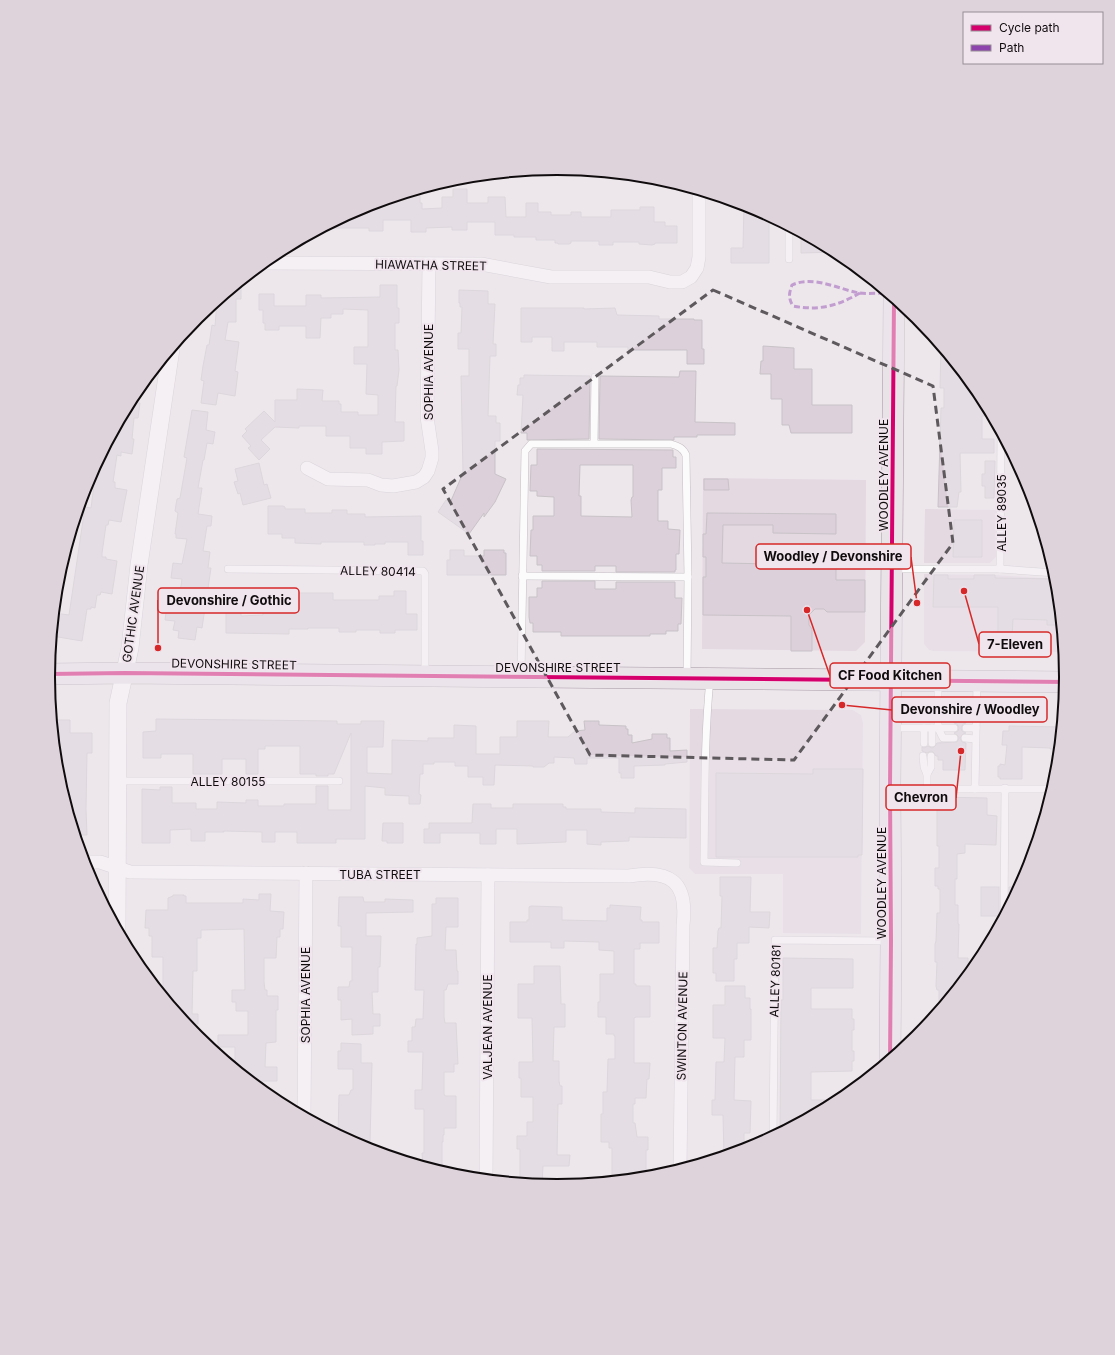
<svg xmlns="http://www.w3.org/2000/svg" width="1115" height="1355" viewBox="0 0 1115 1355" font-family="Inter,sans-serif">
  <rect width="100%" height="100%" fill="#ede7ec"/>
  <g fill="#e4d8e1">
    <polygon points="703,478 866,480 865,642 856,651 702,649"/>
    <polygon points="925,509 996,510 996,557 990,563 924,563"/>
    <polygon points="924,574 996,575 1057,579 1065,652 933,651 929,650 924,644"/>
    <polygon points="690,709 853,710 861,715 863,723 861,934 783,933 783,874 695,874 689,868"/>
  </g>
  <g fill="#dcd0da" stroke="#c8c3c7" fill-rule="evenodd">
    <polygon points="453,189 467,189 467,203 488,203 488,197 505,197 506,217 526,217 526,203 538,203 538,212 551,212 551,215 571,215 571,212 581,212 581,217 611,217 611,210 640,210 640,207 654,207 654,222 665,222 665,226 677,226 677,243 655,243 655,244 652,245 639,244 639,242 613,242 613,245 599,245 599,241 571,241 571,243 569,244 558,244 558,243 555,243 555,240 536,240 536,237 514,237 514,235 495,235 495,222 467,222 467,230 452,230 452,227 426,228 426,232 411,232 411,220 383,220 383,231 369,231 369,228 323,228 363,207 378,202 389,202 389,200 405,200 405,194 420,194 420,203 422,203 422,209 442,208 442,197 453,197"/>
    <polygon points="744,204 753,207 769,215 769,263 731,263 731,248 743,248"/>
    <polygon points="801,239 813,239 837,252 801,253"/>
    <polygon points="241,281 241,299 236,299 236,322 228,322 225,340 239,342 235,371 238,372 235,396 218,393 216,405 201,403 204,381 201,380 203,366 207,345 209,345 212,325 215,326 217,301"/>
    <polygon points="380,285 397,285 397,308 399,308 399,323 395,323 395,350 398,350 399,370 397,386 396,386 395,422 404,422 404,441 382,442 382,454 366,454 366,448 350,448 350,436 326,436 326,426 299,426 299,428 275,427 261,440 270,449 259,460 248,448 251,446 242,436 247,431 245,429 264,411 275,422 275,400 297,400 297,389 323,390 322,401 339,401 339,404 341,404 341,412 358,412 358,415 378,415 378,395 366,394 367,364 354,364 354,347 368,347 368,310 343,309 343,314 331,314 331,318 321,318 320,338 306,338 306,326 279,326 279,330 265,330 265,323 263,323 263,310 259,310 259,294 274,294 274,306 306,306 306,295 321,295 321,298 380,297"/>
    <polygon points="459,290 488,291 488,304 495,304 493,344 496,344 496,356 490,356 488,416 496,416 496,423 500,423 500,441 495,441 495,474 506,479 495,502 484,517 484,513 469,534 438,512 446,500 450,503 463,473 461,376 469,376 469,349 458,349 458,333 461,333 462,307 460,307 460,303 459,303"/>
    <polygon points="521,308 584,308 584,309 615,308 617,315 659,316 659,319 694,319 694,320 702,320 702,349 704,349 704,364 687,364 687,350 628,350 628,347 597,347 597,342 564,342 564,351 552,351 552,337 532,337 532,342 521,342"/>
    <polygon points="941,345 981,395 992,416 982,416 982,439 994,439 994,453 960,453 961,492 959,492 957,507 938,507 941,408 944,408 944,388 940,388"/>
    <polygon points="763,346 794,348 794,369 812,369 812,405 852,405 852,433 791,433 789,425 782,425 782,399 771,399 771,374 760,374 761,361 763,361"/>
    <polygon points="680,371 696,371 695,422 735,423 735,435 697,435 697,437 674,437 674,440 599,439 600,376 679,377"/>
    <polygon points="524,375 590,376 589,439 527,440 527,433 521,433 523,395 517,395 518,385 520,385 520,378 524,378"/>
    <polygon points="130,402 140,403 138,418 134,418 132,439 134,439 132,454 121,452 121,456 117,455 113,482 115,482 115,488 127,490 124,505 121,522 109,520 108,525 106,525 102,553 102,557 106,557 106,559 117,561 112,594 101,592 100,595 97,595 95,608 91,607 91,609 87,609 82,641 52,636 54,613 69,615 85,507 91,508 94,485 86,484 87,482"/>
    <polygon points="192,410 208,412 206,430 215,432 213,444 207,443 204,460 203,460 198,488 202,488 198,514 212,516 211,526 207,526 203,551 210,552 208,568 211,568 202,628 197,627 195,640 178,638 179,631 173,630 175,621 165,620 167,605 178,606 182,579 171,578 173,563 182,564 187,539 176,538 176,534 175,534 178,513 175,511 177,499 180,498 187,458 184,457"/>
    <path d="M537 449 673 450V457H676V468H662V490H658V521H668V529L680 530 679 554H676V570H675V572H616V566H595V571H542V565H537V556H530L531 530H533V516H554V497L537 496V491H530L531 465H537ZM580 465H633V497H632L631 500 632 517 581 516V496H579Z"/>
    <polygon points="985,461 995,461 994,498 985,498 985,486 982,486 982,474 985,474"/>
    <polygon points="259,463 264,485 267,484 271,498 243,505 240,493 238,494 234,482 238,481 235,469"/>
    <polygon points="704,479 728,479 729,490 704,490"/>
    <polygon points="268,506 283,506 285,507 285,509 305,509 305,513 332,513 332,510 347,510 347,514 365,514 365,517 421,516 421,541 423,541 423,555 408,555 408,542 385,542 385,544 375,544 375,545 364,545 364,542 321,542 321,544 295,543 295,538 282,538 282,534 268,534"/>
    <polygon points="707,513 836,514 836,534 773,533 773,525 723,525 722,563 773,564 773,556 836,556 836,580 865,580 865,612 827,612 824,609 815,609 809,615 809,625 812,629 812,651 791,651 791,616 703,615 703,577 706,577 706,557 703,557 703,534 706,534"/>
    <polygon points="954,520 982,520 982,557 953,557"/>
    <polygon points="450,550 464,550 464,556 484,556 484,550 504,550 504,553 506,553 506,575 447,575 447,560 450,560"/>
    <polygon points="934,575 948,575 948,579 974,579 974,575 995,575 995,578 1057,579 1062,625 1047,625 1047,620 1013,619 1012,637 998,637 998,607 933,607"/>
    <polygon points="542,581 595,581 595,589 616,589 616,582 675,582 675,598 682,598 681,624 678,624 678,631 666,631 666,634 650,634 650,636 561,636 561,632 533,632 533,623 530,623 529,617 529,597 537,597 537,588 542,588"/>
    <polygon points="394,591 406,591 406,614 417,614 417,630 395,630 395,633 380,633 380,630 356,630 356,632 339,632 339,628 308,628 308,629 289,629 289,634 226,633 226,606 223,606 223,594 237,594 237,606 241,606 241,616 263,615 264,607 276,607 277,595 294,595 294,593 333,593 333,600 379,600 379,596 394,596"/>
    <polygon points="958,713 962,713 962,718 966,721 966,723 963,724 961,728 962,731 966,733 963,734 960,738 962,742 966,743 965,770 943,770 943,760 938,760 938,756 936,756 933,752 931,751 927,753 922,751 922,747 924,748 928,746 932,748 934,747 937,743 957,742 959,738 958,736 954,733 958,731 959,728 957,724 954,723 954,721 958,718"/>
    <polygon points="156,719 337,721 337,724 361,724 361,721 384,721 383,747 367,747 367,773 392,774 392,740 428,741 428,738 454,738 454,725 476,726 476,754 500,754 500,737 517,737 517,721 549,721 548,737 568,737 575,731 585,730 584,721 599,721 599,725 626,726 626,729 628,729 628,735 632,735 632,743 652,739 652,734 667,734 667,738 670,738 670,751 687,750 687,762 665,764 665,765 634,766 634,778 621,778 621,773 619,773 619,758 587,758 587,764 575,764 574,758 554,757 554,763 549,763 544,767 533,767 533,766 495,765 494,785 483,785 483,777 468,777 468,766 455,766 455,762 434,762 434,764 423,764 423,774 420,774 419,794 421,795 420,804 409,804 409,796 385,795 385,788 365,786 365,839 336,839 336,843 297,843 297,832 275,832 275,842 262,842 262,832 224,831 224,832 205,832 205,841 191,841 191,829 170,830 170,843 142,843 142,789 160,790 160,787 172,787 172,803 196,803 196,809 217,809 217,802 246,803 246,800 258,800 258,806 284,806 284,804 316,804 316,786 328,786 328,810 351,810 351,733 334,774 328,774 328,776 316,776 316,774 300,774 300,746 265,746 265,749 258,749 258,774 246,774 246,759 222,759 222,774 193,774 193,754 161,754 161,758 143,758 143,732 156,731"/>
    <polygon points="55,720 70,720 70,733 92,733 92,753 87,753 86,809 87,835 75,835 67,807 67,790 62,790 58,777 54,741"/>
    <polygon points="1009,726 1062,727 1060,749 1050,749 1050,748 1022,747 1022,779 1000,779 1000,777 998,777 998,766 1000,766 1000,764 1005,765 1007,745 1002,745 1003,731 1009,731"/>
    <polygon points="813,769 863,769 862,855 858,855 858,857 716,857 716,773 813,774"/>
    <polygon points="937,797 987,798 987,815 997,816 996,845 965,844 965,853 957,854 957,879 955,879 955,905 958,905 958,924 959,924 958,958 968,958 968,977 939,1012 939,990 937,990 936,986 937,962 935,962 935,944 936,941 937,913 940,913 940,889 938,889 938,886 935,886 935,868 939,868 939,846 937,846"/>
    <polygon points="473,804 491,804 491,808 513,808 513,804 563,804 563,807 566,807 566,809 601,809 601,812 635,813 635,808 686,809 686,838 629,837 629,841 601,842 601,845 587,844 587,830 566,830 566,842 517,844 517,829 496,829 496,844 480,844 480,833 440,833 440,843 424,843 424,829 429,829 429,823 472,823"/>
    <polygon points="383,823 403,823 403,843 387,843 387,841 382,841"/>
    <polygon points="720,877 751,877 750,912 770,912 769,928 749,927 749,943 737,943 737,959 734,959 734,981 716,981 716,973 713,973 713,948 717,948 718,931 719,928 721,928 722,896 720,896"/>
    <rect x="981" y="887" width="18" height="29"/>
    <polygon points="1009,887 1020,887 1009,908"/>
    <polygon points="259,894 271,894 270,911 284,912 283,929 280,929 280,937 277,937 276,958 264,958 264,982 265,990 267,990 267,996 278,996 278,1010 276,1010 276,1042 266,1043 265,1067 277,1067 277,1081 262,1081 262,1091 235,1068 235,1047 218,1047 218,1035 248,1035 248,1011 236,1011 236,1002 232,1002 232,990 245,990 244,929 201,930 201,938 197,938 197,971 193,971 192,1014 198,1014 198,1024 194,1024 194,1034 163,996 163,957 152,957 152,936 149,936 149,928 145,928 146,910 168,910 168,898 173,896 173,895 184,895 184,896 186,896 186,903 243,903 243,899 259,900"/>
    <polygon points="339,897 363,897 364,902 385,902 385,899 413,900 413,912 366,913 366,936 381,936 380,967 378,967 378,992 372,992 373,1014 380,1014 380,1026 373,1026 373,1034 352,1035 352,1019 341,1020 341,1000 338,1000 338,987 349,987 350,981 352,981 352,947 341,947 341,926 338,926"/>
    <polygon points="436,898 458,898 458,927 446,927 445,950 456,950 457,971 458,971 458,984 448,984 446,990 444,990 444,1017 445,1023 456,1023 458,1064 454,1064 454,1072 444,1072 444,1094 445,1096 456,1096 456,1128 444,1128 444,1135 443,1135 443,1142 442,1142 442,1172 423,1166 422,1153 424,1153 424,1109 415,1109 415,1090 422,1090 423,1052 408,1052 408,1041 412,1041 412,1027 415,1027 416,1019 423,1019 424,990 415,990 416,944 417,944 417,938 432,936 432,904 436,904"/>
    <polygon points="610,905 641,907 640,920 642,920 642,922 659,922 659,943 640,943 640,949 634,949 634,984 636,984 636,986 650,986 650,1017 636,1017 634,1018 634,1063 650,1063 649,1079 647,1079 646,1098 635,1098 635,1104 633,1104 633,1123 635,1123 637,1137 648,1137 648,1150 646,1150 646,1178 612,1182 612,1148 609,1148 609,1142 601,1142 601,1114 603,1114 603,1092 607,1092 608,1059 615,1059 615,1036 614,1036 614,1034 606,1034 606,1017 598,1017 598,1002 600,1002 600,974 614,974 614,951 599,950 599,942 564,941 564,948 551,948 551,942 510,942 510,922 527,922 527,920 529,920 529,907 531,906 562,907 562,920 607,921 607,908 610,908"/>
    <polygon points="783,958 853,959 853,988 811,988 811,1009 852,1009 852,1019 854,1019 854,1030 852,1030 852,1051 854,1051 854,1061 852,1061 852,1071 811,1072 811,1100 842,1100 780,1133 781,1000 783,1000"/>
    <polygon points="534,966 560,966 561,1004 565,1004 565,1027 554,1027 553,1061 559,1061 559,1081 560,1086 562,1086 562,1104 558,1104 557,1155 570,1155 569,1166 543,1166 542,1186 523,1184 523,1177 520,1177 520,1149 517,1149 517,1136 527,1136 527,1122 533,1122 533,1097 521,1097 521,1078 519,1078 519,1062 533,1062 532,1018 518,1018 518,984 534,984"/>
    <polygon points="725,986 745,986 745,998 750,998 750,1009 751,1009 751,1040 744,1040 744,1057 735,1057 734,1100 751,1101 750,1133 744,1133 744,1151 724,1157 723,1115 712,1115 712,1100 715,1100 716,1062 724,1062 725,1038 713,1038 713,1005 725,1005"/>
    <polygon points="341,1043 361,1044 361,1063 372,1063 370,1142 348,1141 338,1135 339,1095 349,1095 351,1090 353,1090 353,1069 338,1069 338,1051 341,1051"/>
  </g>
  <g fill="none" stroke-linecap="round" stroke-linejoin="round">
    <g stroke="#c4bfc3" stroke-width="8">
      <g id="service">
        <polyline points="789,259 789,227"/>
        <polyline points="594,443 595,377"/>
        <polyline points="228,569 423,571 425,574 425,674"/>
        <polyline points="894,569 1000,569 1056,573"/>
        <polyline points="1000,569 1001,432"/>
        <polyline points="522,576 688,577"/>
        <path d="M521 676 525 451 531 444H671C678 446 683 448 686 455L688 577 687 676"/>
        <path d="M710 679C704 740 705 801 704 862L737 863"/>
        <polyline points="938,716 954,716"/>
        <polyline points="966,716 976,717"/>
        <polyline points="893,728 938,728 938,683"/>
        <polyline points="938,728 943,738 954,738"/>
        <polyline points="938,728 954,728"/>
        <polyline points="966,728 976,728"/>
        <polyline points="965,738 975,739"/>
        <polyline points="924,743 924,728"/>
        <polyline points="932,743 932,728"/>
        <polyline points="923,756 924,767 927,774 927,789"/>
        <polyline points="927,774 931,767 931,756"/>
        <polyline points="118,781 339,781"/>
        <polyline points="892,789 1054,789"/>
        <polyline points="975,789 977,683"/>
        <polyline points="1004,918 1005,788"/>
        <polyline points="773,1137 775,940 889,941"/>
      </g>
    </g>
    <g stroke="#c4bfc3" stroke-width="14">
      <g id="minor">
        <polyline points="264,263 481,264 551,277 649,277 670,282 682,282 691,277 697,268 699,257 699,191"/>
        <polyline points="307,468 328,479 368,480 381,485 393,486 416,482 424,477 428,471 432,458 432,451 427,417 429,264"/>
        <path d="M84 862H100L130 872 629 876C671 869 688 882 683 925L680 1170"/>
        <polyline points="304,1117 306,873"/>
        <polyline points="486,1180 488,875"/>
      </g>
    </g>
    <g stroke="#c4bfc3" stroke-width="18">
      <polyline id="tertiary" points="117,929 118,703 130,648 139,565 171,349"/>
    </g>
    <g stroke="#a69aa3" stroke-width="22">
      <g id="primary">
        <polyline points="48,674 125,673 1067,682"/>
        <polyline points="890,1060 891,941 890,789 894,298"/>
      </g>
    </g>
    <use href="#service" stroke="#fcfbfc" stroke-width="7"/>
    <use href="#minor" stroke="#fcfbfc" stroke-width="13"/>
    <use href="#tertiary" stroke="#fcfbfc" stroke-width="17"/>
    <use href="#primary" stroke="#e9e3e8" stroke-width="21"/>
    <path stroke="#8e44ad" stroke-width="3" stroke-dasharray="6 3" stroke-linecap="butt" d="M860 293C837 306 819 311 793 306 788 298 789 293 792 285 813 275 838 289 859 293 868 294 879 293 888 293"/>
    <g stroke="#f0e4ed" stroke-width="6">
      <g id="cycleway">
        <polyline points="48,674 125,673 1067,682"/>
        <polyline points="890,1060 891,941 890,789 894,298"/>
      </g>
    </g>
    <use href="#cycleway" stroke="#d6006c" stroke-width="4"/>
  </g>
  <path d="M0 0H1115V1355H0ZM713 290 933 386 953 543 794 760 590 755 443 489Z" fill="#ede7ec" fill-opacity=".55" fill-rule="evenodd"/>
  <path fill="none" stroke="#5d595c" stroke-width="3" stroke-dasharray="8 5" stroke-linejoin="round" d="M713 290 933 386 953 543 794 760 590 755 443 489Z"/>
  <g text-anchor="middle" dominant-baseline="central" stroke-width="4" stroke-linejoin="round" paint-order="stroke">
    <g font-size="12" fill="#100c0e" stroke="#f0e4ed">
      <text transform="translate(431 265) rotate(1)">HIAWATHA STREET</text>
      <text transform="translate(428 372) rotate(-90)">SOPHIA AVENUE</text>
      <text transform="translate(883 475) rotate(-90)">WOODLEY AVENUE</text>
      <text transform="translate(1001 513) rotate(-90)">ALLEY 89035</text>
      <text transform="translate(378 571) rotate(1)">ALLEY 80414</text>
      <text transform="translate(133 614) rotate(-82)">GOTHIC AVENUE</text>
      <text transform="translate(234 664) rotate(1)">DEVONSHIRE STREET</text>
      <text x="558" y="667">DEVONSHIRE STREET</text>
      <text x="228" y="781">ALLEY 80155</text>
      <text x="380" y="874">TUBA STREET</text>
      <text transform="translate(881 883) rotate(-90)">WOODLEY AVENUE</text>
      <text transform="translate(775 981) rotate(-88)">ALLEY 80181</text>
      <text transform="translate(305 995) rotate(-90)">SOPHIA AVENUE</text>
      <text transform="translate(682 1026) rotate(-89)">SWINTON AVENUE</text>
      <text transform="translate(487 1027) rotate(-90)">VALJEAN AVENUE</text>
    </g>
  </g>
  <path d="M0 0H1115V1355H0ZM55 677a502 502 0 1 1 1004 0a502 502 0 1 1-1004 0Z" fill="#ded3db" fill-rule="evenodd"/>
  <path fill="none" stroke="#100c0e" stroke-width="2" d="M55 677a502 502 0 1 1 1004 0a502 502 0 1 1-1004 0Z"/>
  <path fill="none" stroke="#d62828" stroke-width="1.5" d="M917 603L911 557M158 648L158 600M964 591L979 644M807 610L830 676M842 705L892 710M961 751L956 798"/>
  <g fill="#d62828" stroke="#f0e4ed" stroke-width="1.5">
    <circle cx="917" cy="603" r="4"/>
    <circle cx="158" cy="648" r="4"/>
    <circle cx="964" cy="591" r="4"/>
    <circle cx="807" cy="610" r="4"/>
    <circle cx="842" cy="705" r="4"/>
    <circle cx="961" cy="751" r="4"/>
  </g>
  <g fill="#f0e4ed" stroke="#d62828" stroke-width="1.5">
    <rect x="756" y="544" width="155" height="25" rx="4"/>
    <rect x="158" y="588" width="141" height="25" rx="4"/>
    <rect x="979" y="632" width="72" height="25" rx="4"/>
    <rect x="830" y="663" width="120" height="25" rx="4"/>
    <rect x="892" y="697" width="155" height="25" rx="4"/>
    <rect x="886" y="785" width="70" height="25" rx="4"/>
  </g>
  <g font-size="13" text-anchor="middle" font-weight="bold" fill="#100c0e">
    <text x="833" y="561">Woodley / Devonshire</text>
    <text x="229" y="605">Devonshire / Gothic</text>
    <text x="1015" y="649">7-Eleven</text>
    <text x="890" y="680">CF Food Kitchen</text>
    <text x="970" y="714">Devonshire / Woodley</text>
    <text x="921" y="802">Chevron</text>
  </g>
  <rect x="963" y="12" width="140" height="52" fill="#f0e4ed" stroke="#968e94"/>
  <rect x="971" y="25" width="20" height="6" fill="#d6006c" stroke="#968e94"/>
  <text x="999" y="32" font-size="12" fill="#100c0e">Cycle path</text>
  <rect x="971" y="45" width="20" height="6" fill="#8e44ad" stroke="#968e94"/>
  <text x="999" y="52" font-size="12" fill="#100c0e">Path</text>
</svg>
